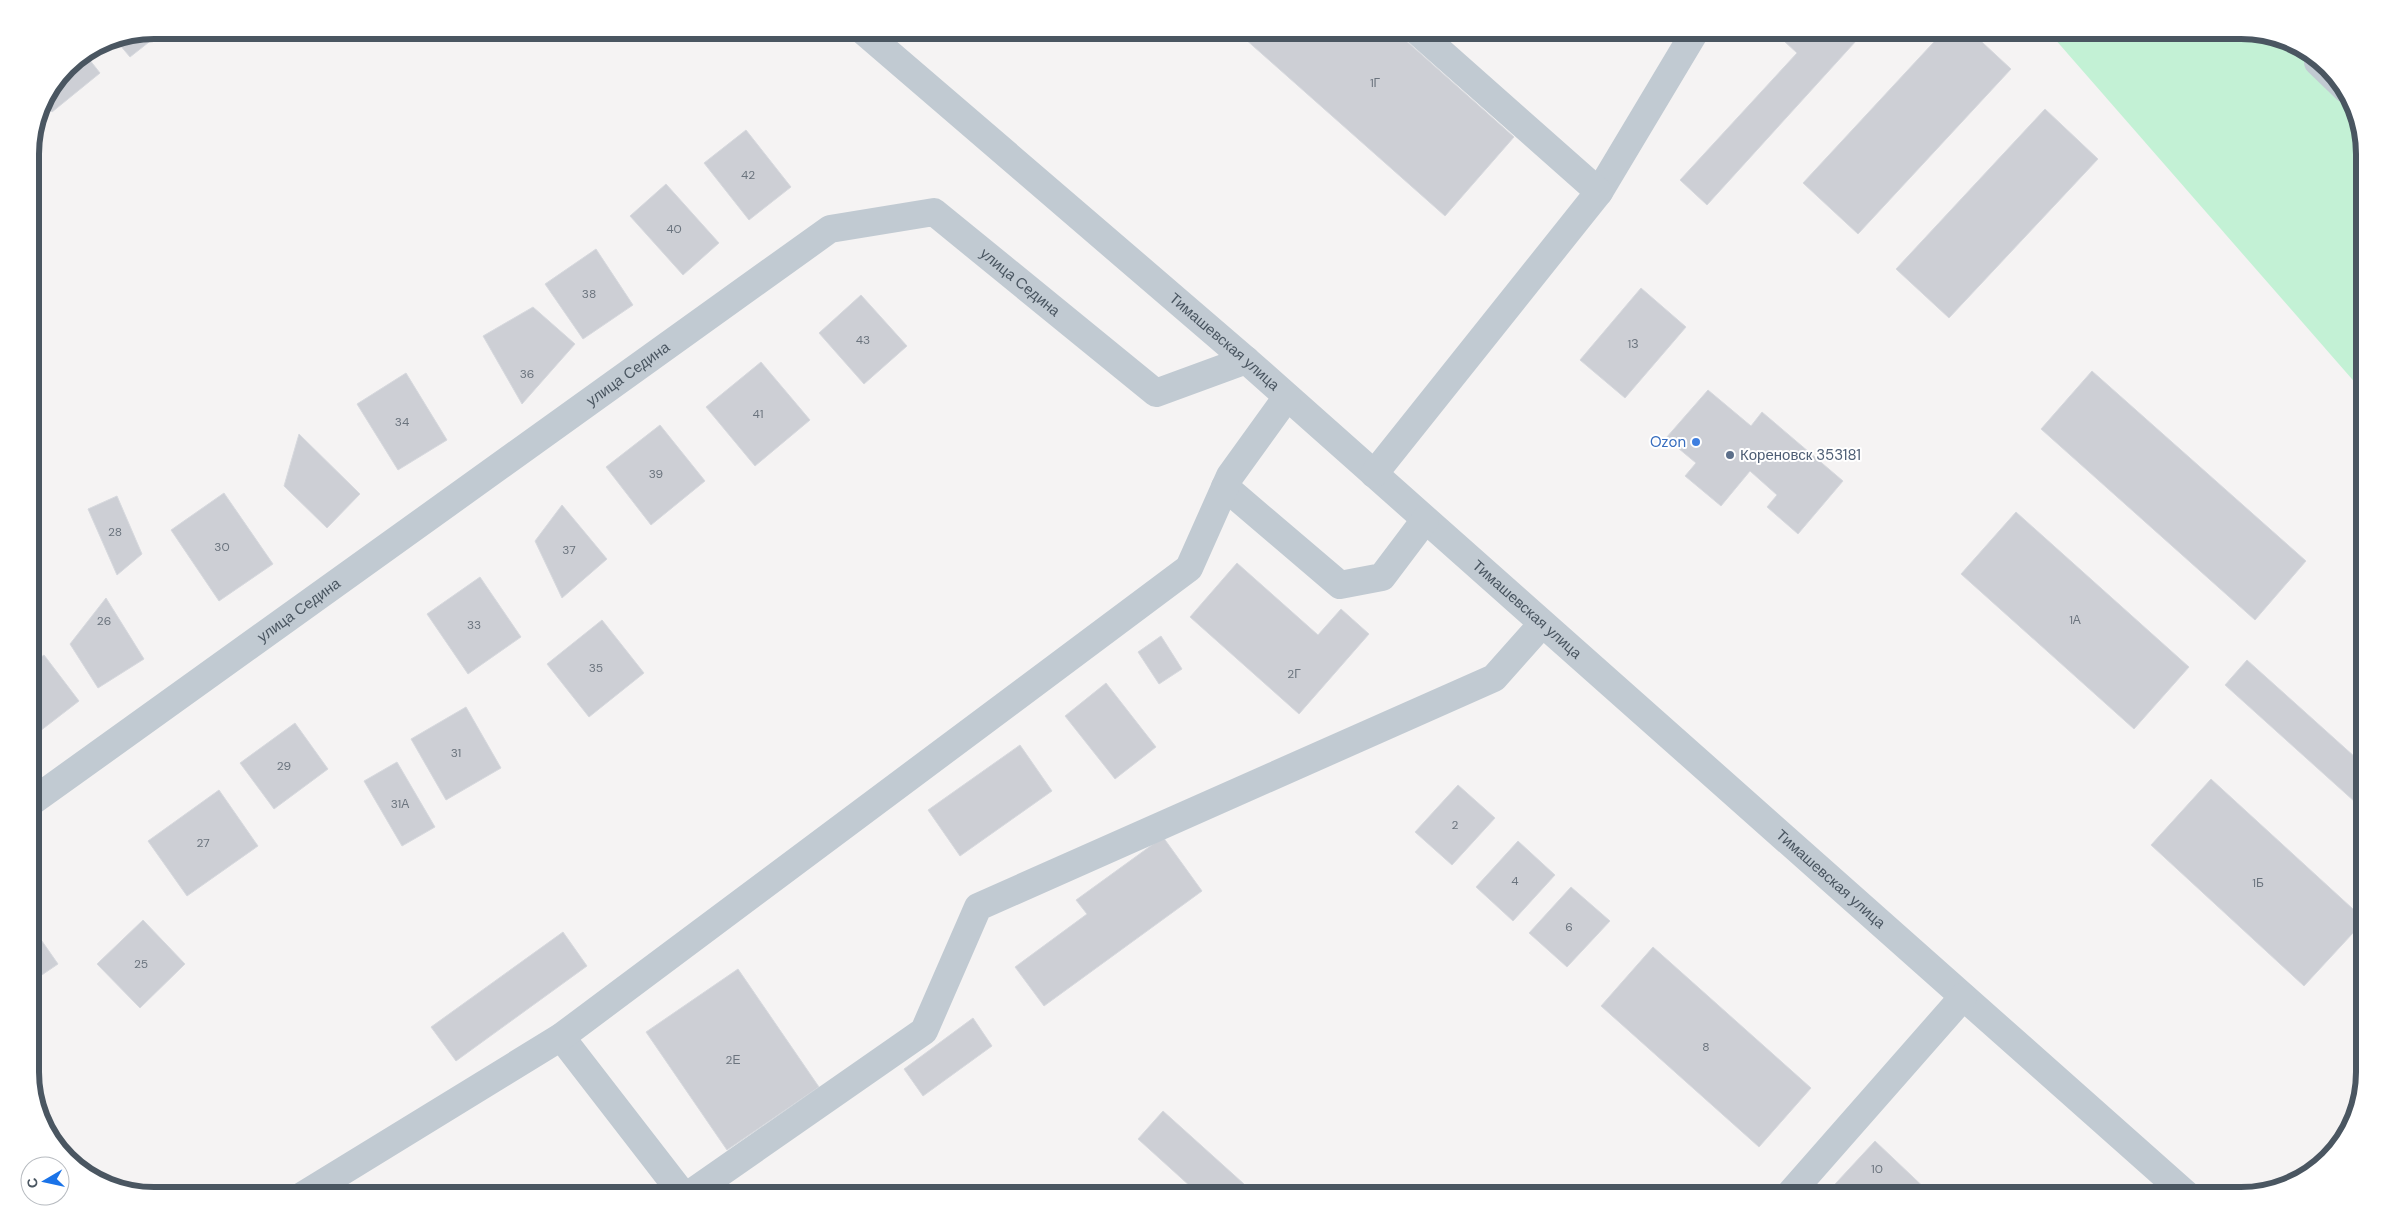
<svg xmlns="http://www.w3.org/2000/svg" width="2395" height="1226" viewBox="0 0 2395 1226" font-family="'DM Sans',sans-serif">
  <rect width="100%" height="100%" fill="#f5f3f3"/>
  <polygon fill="#c3f1d5" points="2047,30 2241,30 2296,43 2344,85 2365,146 2365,394"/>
  <g fill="#cdcfd5" stroke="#d7d9de">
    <polygon points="154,30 163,31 130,57 114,38"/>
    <polygon points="1235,30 1394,30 1514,137 1445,216"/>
    <polygon points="1772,30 1866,30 1707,205 1680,180 1797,53"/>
    <polygon points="1945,30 1969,30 2011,69 1858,234 1803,183"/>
    <polygon points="85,54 100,73 52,112 43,101 66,66"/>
    <polygon points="2045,109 2098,159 1949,318 1896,269"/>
    <polygon points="746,130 791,187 749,220 704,163"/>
    <polygon points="666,184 719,243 683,275 630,216"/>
    <polygon points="596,249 633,305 583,339 545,284"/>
    <polygon points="1641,288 1686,327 1625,398 1580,360"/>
    <polygon points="861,295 907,346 864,384 819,333"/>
    <polygon points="533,307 575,344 522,404 483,336"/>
    <polygon points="761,362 810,420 755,466 706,407"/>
    <polygon points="2092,371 2306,561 2255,620 2041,429"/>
    <polygon points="406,373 447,440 398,470 357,404"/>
    <polygon points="1708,390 1751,426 1762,412 1843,481 1798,534 1767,507 1777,495 1750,471 1721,506 1685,476 1696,463 1666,438"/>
    <polygon points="660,425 705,481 651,525 606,467"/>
    <polygon points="299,434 360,494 327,528 284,486"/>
    <polygon points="224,493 273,564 219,601 171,530"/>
    <polygon points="117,496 142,554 117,575 88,509"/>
    <polygon points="562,505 607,559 562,598 535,541"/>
    <polygon points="2016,512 2189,667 2134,729 1961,574"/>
    <polygon points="1237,563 1318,635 1341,609 1369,634 1299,714 1190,617"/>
    <polygon points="480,577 521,637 468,674 427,614"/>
    <polygon points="106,598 144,659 98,688 70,644"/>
    <polygon points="602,620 644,673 589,717 547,664"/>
    <polygon points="1161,636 1182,669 1159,684 1138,652"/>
    <polygon points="44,655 79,701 31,738 30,665"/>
    <polygon points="2247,660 2365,766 2365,811 2225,685"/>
    <polygon points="1106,683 1156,747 1115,779 1065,716"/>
    <polygon points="466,707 501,768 446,800 411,739"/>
    <polygon points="295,723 328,769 274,809 240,763"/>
    <polygon points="1020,745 1052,791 960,856 928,810"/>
    <polygon points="397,762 435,827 402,846 364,781"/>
    <polygon points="2211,779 2365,920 2304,986 2151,845"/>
    <polygon points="1458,785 1495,818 1452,865 1415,832"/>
    <polygon points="219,790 258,846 187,896 148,841"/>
    <polygon points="1163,837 1202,891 1044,1006 1015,967 1087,914 1076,900"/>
    <polygon points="1518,841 1555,875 1513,921 1476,887"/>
    <polygon points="1571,887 1610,921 1567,967 1529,933"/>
    <polygon points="143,920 185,964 140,1008 97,964"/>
    <polygon points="30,924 58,964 30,983"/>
    <polygon points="563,932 587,966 456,1061 431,1027"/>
    <polygon points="1653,947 1811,1088 1759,1147 1601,1006"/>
    <polygon points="738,969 819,1087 727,1150 646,1032"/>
    <polygon points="973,1018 992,1046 923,1096 904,1069"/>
    <polygon points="1163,1111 1244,1184 1234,1196 1201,1196 1138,1139"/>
    <polygon points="1875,1141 1933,1196 1824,1196"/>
  </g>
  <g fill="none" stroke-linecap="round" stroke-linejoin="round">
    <g stroke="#c1cad2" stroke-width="28">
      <path id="s1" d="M862 30 1246 360 2188 1196"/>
      <polyline points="2318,62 2346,89"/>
      <polyline points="1599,192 1696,30"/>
      <polyline points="1374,474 1599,192 1416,30"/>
      <polyline points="1225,487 1340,585 1382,577 1425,520"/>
      <path id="s2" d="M30 803 830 229 934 212 1156 393 1246 360"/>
      <polyline points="561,1037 684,1196"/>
      <polyline points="302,1196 561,1037 1189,568 1230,476 1287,397"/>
      <polyline points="687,1196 924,1031 978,907 1494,678 1542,624"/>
      <polyline points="1788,1196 1963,997"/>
    </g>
  </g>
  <circle fill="#3f7fe0" stroke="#fff" stroke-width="2" cx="1696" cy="442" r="5"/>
  <circle fill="#5c6f8a" stroke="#fff" stroke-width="2" cx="1730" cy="455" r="5"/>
  <g text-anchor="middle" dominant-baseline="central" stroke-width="4" stroke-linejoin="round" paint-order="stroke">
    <g font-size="12" fill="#6b747e">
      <text x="1375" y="83">1Г</text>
      <text x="748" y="175">42</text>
      <text x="674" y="229">40</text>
      <text x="589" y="294">38</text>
      <text x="863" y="340">43</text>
      <text x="1633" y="344">1З</text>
      <text x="527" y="374">36</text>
      <text x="758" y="414">41</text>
      <text x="402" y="422">34</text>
      <text x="656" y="474">39</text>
      <text x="115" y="532">28</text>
      <text x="222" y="547">30</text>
      <text x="569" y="550">37</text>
      <text x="2075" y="620">1А</text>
      <text x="104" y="621">26</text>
      <text x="474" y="625">33</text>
      <text x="596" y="668">35</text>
      <text x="1294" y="674">2Г</text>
      <text x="456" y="753">31</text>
      <text x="284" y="766">29</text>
      <text x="400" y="804">31А</text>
      <text x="1455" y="825">2</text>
      <text x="203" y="843">27</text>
      <text x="1515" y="881">4</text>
      <text x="2258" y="883">1Б</text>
      <text x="1569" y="927">6</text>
      <text x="141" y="964">25</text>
      <text x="1706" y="1047">8</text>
      <text x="733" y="1060">2Е</text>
      <text x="1877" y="1169">10</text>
    </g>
    <g font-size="15" fill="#4a5661" stroke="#fff">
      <text stroke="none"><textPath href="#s2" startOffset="1201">улица Седина</textPath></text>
      <text stroke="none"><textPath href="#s1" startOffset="478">Тимашевская улица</textPath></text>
      <text stroke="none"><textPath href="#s2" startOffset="736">улица Седина</textPath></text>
      <text stroke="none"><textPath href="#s2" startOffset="331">улица Седина</textPath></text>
      <text stroke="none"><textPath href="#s1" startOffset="882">Тимашевская улица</textPath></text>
      <text stroke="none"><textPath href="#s1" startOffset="1288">Тимашевская улица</textPath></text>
    </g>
    <g font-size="15" fill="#366cbe" stroke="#fff" text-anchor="end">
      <text x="1686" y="442">Ozon</text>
    </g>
    <g font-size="15" fill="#4e5e75" stroke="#fff" text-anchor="start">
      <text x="1740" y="455">Кореновск 353181</text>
    </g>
  </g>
  <path d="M0 0H2395V1226H0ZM154 39H2241A115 115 0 0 1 2356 154V1072A115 115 0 0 1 2241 1187H154A115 115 0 0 1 39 1072V154A115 115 0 0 1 154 39Z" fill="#fff" fill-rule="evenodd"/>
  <path fill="none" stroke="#4a5661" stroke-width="6" d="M154 39H2241A115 115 0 0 1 2356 154V1072A115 115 0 0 1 2241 1187H154A115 115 0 0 1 39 1072V154A115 115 0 0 1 154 39Z"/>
  <g transform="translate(45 1181) rotate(261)"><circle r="24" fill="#ffffff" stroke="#b7bbc0"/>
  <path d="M0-4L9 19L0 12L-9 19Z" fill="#1a73e8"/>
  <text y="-8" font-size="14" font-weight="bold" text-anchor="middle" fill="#4a5661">С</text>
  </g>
</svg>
